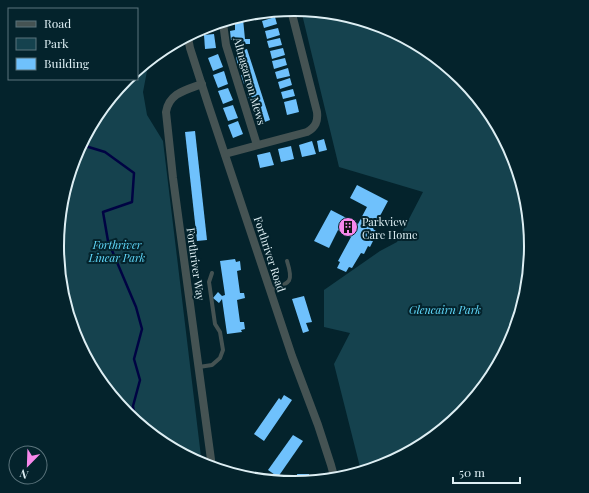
<svg xmlns="http://www.w3.org/2000/svg" width="589" height="493" viewBox="0 0 589 493" font-family="'Playfair Display',serif">
  <rect width="100%" height="100%" fill="#04232c"/>
  <g fill="#15424e">
    <polygon points="301,10 386,27 463,79 514,156 532,247 514,338 462,415 385,466 361,471 334,364 350,333 324,327 324,290 380,251 397,242 423,192 339,167"/>
    <polygon points="159,57 147,71 143,92 147,115 163,141 202,465 126,414 75,337 57,246 75,155 126,79 137,79 137,72"/>
  </g>
  <g fill="none" stroke-linecap="round" stroke-linejoin="round">
    <polyline stroke="#000343" stroke-width="2.5" points="82,145 105,152 134,173 132,202 103,212 108,241 136,307 142,329 134,359 140,380 133,406 135,420"/>
  </g>
  <g fill="#6fc1fc">
    <polygon points="274,13 275,15 262,19 261,16"/>
    <polygon points="275,17 277,24 264,28 262,21"/>
    <polygon points="243,19 245,39 250,39 250,44 236,44 236,40 231,40 230,31 235,30 235,21"/>
    <polygon points="213,25 214,31 203,32 203,28"/>
    <polygon points="278,28 280,35 267,39 265,31"/>
    <polygon points="214,34 216,48 205,49 204,35"/>
    <polygon points="280,38 282,45 269,48 267,41"/>
    <polygon points="283,48 285,55 272,59 270,51"/>
    <polygon points="247,49 270,120 262,123 260,118 256,120 253,111 258,110 256,105 255,101 250,102 247,93 252,91 250,87 249,82 244,84 241,75 246,74 243,65 238,66 236,57 240,56 239,51"/>
    <polygon points="218,54 223,67 213,71 208,58"/>
    <polygon points="285,58 287,65 274,69 272,61"/>
    <polygon points="288,68 290,76 277,79 275,72"/>
    <polygon points="224,71 228,84 218,88 213,75"/>
    <polygon points="290,78 292,85 280,89 278,82"/>
    <polygon points="228,88 233,100 223,104 218,91"/>
    <polygon points="293,89 295,96 283,99 281,92"/>
    <polygon points="296,99 299,112 287,115 284,102"/>
    <polygon points="233,105 238,118 228,121 223,108"/>
    <polygon points="238,121 243,134 233,138 228,125"/>
    <polygon points="195,131 207,240 197,241 185,132"/>
    <polygon points="324,139 327,150 319,152 317,141"/>
    <polygon points="312,141 316,154 302,157 299,145"/>
    <polygon points="291,146 294,159 281,162 278,149"/>
    <polygon points="270,152 274,165 260,168 257,155"/>
    <polygon points="357,185 388,201 373,229 376,231 372,238 374,239 370,247 368,246 364,254 361,253 352,268 349,267 346,272 337,268 340,262 338,261 351,237 338,230 329,248 314,241 331,210 358,224 367,207 350,198"/>
    <polygon points="235,259 236,262 240,261 241,270 237,271 240,293 244,293 245,298 237,300 240,322 244,322 245,329 241,330 242,332 227,334 222,299 219,303 213,298 218,292 222,296 225,295 220,261"/>
    <polygon points="304,296 312,322 306,323 309,331 303,333 292,299"/>
    <polygon points="284,395 292,400 264,441 254,434 279,398 281,400"/>
    <polygon points="293,435 303,441 278,477 268,470"/>
    <polygon points="297,474 309,474 309,481 298,483"/>
  </g>
  <g fill="none" stroke-linecap="round" stroke-linejoin="round">
    <g stroke="#455353" stroke-width="4">
      <path d="M270 290C290 283 294 283 287 261"/>
      <polyline points="199,367 212,365 220,358 223,350 220,332 215,324 209,282 212,273"/>
    </g>
    <g stroke="#455353" stroke-width="8">
      <polyline points="223,23 226,45 257,145"/>
      <polyline points="188,38 190,48 208,104 292,356 318,425 331,465 334,476"/>
      <path d="M202 84C186 90 169 93 166 112L173 178 212 467"/>
      <path d="M225 154 307 132C316 127 318 121 317 112L291 10"/>
    </g>
  </g>
  <defs>
    <g id="building-disc" transform="scale(1)"><circle r="9.5" fill="#f788eb" stroke="#04232c"/><path d="M-4-6H4V6H1V3H-1V6H-4ZM-2.5-4.3h1.7v1.8h-1.7ZM.8-4.3h1.7v1.8H.8ZM-2.5-1h1.7V.8h-1.7ZM.8-1h1.7V.8H.8Z" fill="#111"/></g>
  </defs>
  <g fill-rule="evenodd">
    <use href="#building-disc" x="348" y="227"/>
  </g>
  <g text-anchor="middle" dominant-baseline="central" stroke-width="4" stroke-linejoin="round" paint-order="stroke">
    <g font-size="11" fill="#ddeef3" stroke="#04232c">
      <text transform="translate(250 81) rotate(74)">Altnagarron Mews</text>
      <text transform="translate(270 254) rotate(72)">Forthriver Road</text>
      <text transform="translate(196 264) rotate(82)">Forthriver Way</text>
    </g>
    <g font-size="11" fill="#ddeef3" stroke="#04232c" text-anchor="start">
      <text x="362" y="221">Parkview<tspan x="362" dy="13">Care Home</tspan></text>
    </g>
    <g font-size="11" font-style="italic" fill="#61dafc" stroke="#04232c">
      <text x="117" y="244">Forthriver<tspan x="117" dy="13">Linear Park</tspan></text>
      <text x="445" y="309">Glencairn Park</text>
    </g>
  </g>
  <path d="M0 0H589V493H0ZM64 246a230 230 0 1 1 460 0a230 230 0 1 1-460 0Z" fill="#04232c" fill-rule="evenodd"/>
  <path fill="none" stroke="#ddeef3" stroke-width="2" d="M64 246a230 230 0 1 1 460 0a230 230 0 1 1-460 0Z"/>
  <rect x="8" y="8" width="130" height="72" fill="#04232c" stroke="#5b747c"/>
  <rect x="16" y="21" width="20" height="6" fill="#455353" stroke="#5b747c"/>
  <text x="44" y="28" font-size="12" fill="#ddeef3">Road</text>
  <rect x="16" y="38" width="20" height="12" fill="#15424e" stroke="#5b747c"/>
  <text x="44" y="48" font-size="12" fill="#ddeef3">Park</text>
  <rect x="16" y="58" width="20" height="12" fill="#6fc1fc" stroke="#5b747c"/>
  <text x="44" y="68" font-size="12" fill="#ddeef3">Building</text>
  <g transform="translate(28 465) rotate(203)"><circle r="19" fill="#04232c" stroke="#5b747c"/>
  <path d="M0-3L7 15L0 10L-7 15Z" fill="#f788eb"/>
  <text y="-6" font-size="11" font-weight="bold" text-anchor="middle" fill="#ddeef3">N</text>
  </g>
  <path d="M453 477v6h67v-6" fill="none" stroke="#ddeef3" stroke-width="2"/>
  <text x="459" y="477" font-size="12" fill="#ddeef3" stroke="#04232c" stroke-width="3" paint-order="stroke">50 m</text>
</svg>
